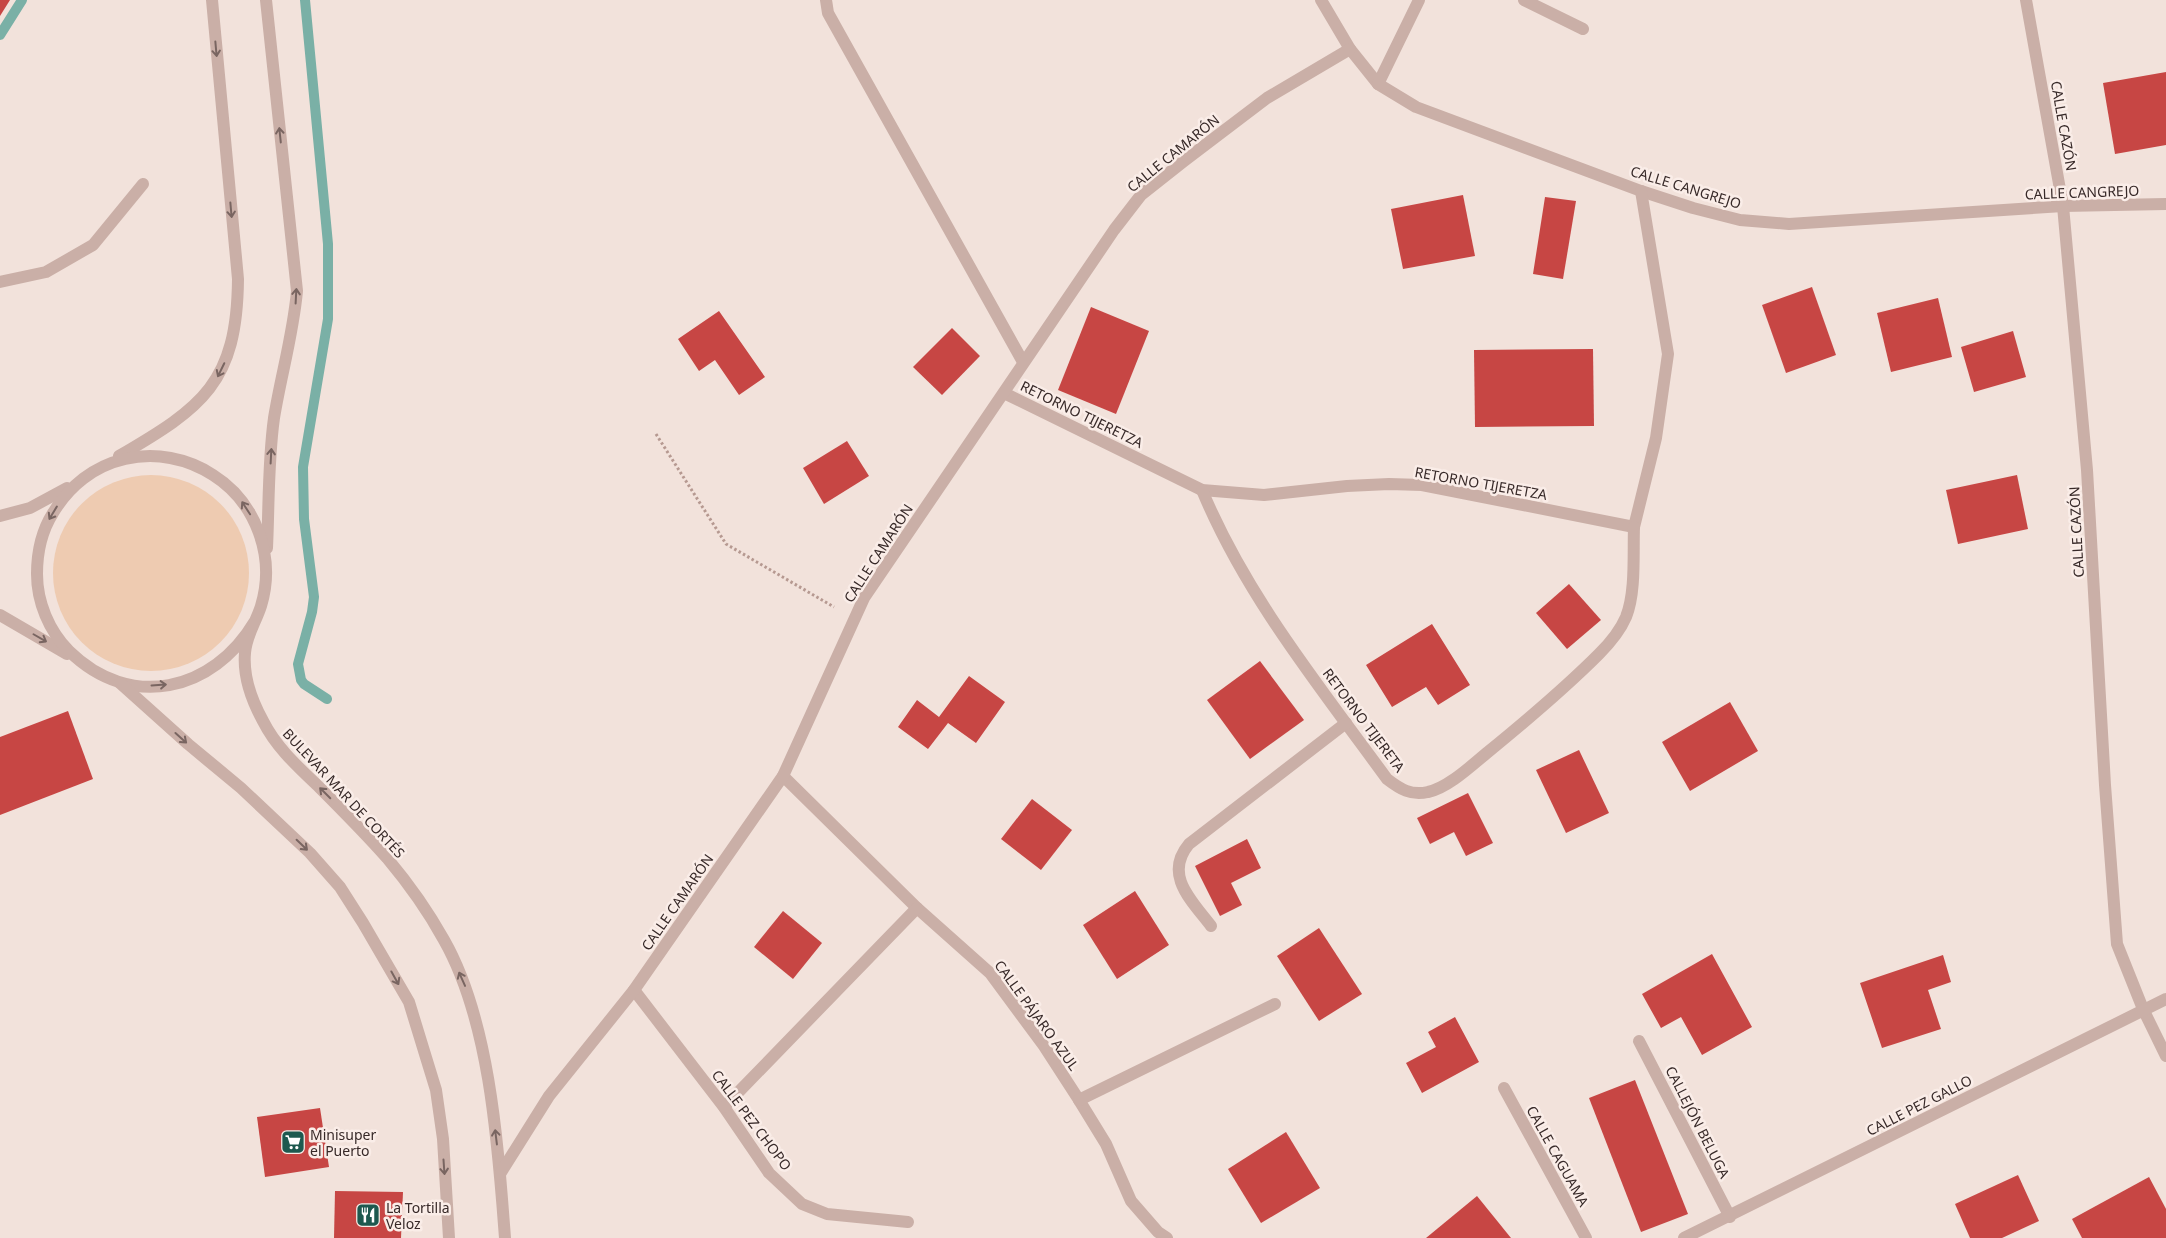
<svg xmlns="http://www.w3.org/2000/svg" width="2166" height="1238" viewBox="0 0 2166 1238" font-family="'Noto Sans',sans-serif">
  <rect width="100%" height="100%" fill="#f2e2db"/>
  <circle fill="#eecbb1" cx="151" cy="573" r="98"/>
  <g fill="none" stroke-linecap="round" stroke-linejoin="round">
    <g stroke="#7ab0a6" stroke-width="10">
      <polyline points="305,0 328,244 328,319 303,467 304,519 314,597 312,612 298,664 301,680 304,684 327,699"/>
      <polyline points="0,35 22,0"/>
    </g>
  </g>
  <g fill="#c74644">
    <polygon points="0,0 10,0 0,16"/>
    <polygon points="2166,72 2166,145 2115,154 2103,83"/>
    <polygon points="1463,195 1475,256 1403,269 1391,209"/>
    <polygon points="1545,197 1576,201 1563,279 1533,274"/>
    <polygon points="1812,287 1836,355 1786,373 1762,305"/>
    <polygon points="1938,298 1952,357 1891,372 1877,313"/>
    <polygon points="1091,307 1149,331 1116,414 1058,390"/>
    <polygon points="719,311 765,377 739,395 715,360 699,371 678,339"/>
    <polygon points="952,328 980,356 942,395 913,367"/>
    <polygon points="2013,331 2026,377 1974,392 1961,347"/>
    <polygon points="1593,349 1594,426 1475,427 1474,350"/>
    <polygon points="847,441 869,476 824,504 803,468"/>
    <polygon points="2017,475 2028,529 1958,544 1946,490"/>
    <polygon points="1569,584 1601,620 1567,649 1536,613"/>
    <polygon points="1432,624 1470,685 1438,705 1426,687 1392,707 1366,665"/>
    <polygon points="1260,661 1304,720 1250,759 1207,700"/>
    <polygon points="969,676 1005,702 976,743 948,723 928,749 898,727 917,700 939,717"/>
    <polygon points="1730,702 1758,751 1690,791 1662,742"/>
    <polygon points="68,711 93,779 0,815 0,737"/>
    <polygon points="1579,750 1609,813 1566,833 1536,770"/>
    <polygon points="1468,793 1493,843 1466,856 1454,832 1430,844 1417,818"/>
    <polygon points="1032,799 1072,830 1041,870 1001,839"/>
    <polygon points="1247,839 1261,868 1231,883 1242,905 1220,916 1195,866"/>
    <polygon points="1135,891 1169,945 1117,979 1083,925"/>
    <polygon points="783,911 822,943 793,979 754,947"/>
    <polygon points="1319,928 1362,994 1319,1021 1277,956"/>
    <polygon points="1712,954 1752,1027 1702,1055 1681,1017 1661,1028 1642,994"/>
    <polygon points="1943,955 1951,982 1928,990 1941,1029 1882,1048 1860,983"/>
    <polygon points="1455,1017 1479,1062 1422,1093 1406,1063 1436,1047 1428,1032"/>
    <polygon points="1635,1080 1688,1214 1641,1232 1589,1098"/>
    <polygon points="320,1108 329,1167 265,1177 257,1117"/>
    <polygon points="1286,1132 1320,1188 1261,1223 1228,1169"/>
    <polygon points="2018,1175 2039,1221 2002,1238 1970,1238 1955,1204"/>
    <polygon points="2149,1177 2166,1209 2166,1238 2082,1238 2072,1219"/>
    <polygon points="335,1191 403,1192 401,1238 334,1238"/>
    <polygon points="1477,1196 1511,1238 1426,1238"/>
  </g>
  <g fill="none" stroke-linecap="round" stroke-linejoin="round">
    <polyline stroke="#b69991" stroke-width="3" stroke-dasharray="2.5 2.5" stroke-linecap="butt" points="656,434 726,544 834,607"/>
    <g stroke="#caafa7" stroke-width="12">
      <path d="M266 0 297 291C293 335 281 375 274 418 268 461 269 505 267 548"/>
      <polyline points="826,0 828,13 1023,362"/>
      <polyline points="1321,0 1350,49 1378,84 1416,107 1641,191 1693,208 1740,220 1789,224 2063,206 2166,204"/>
      <polyline points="1524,0 1583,29"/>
      <polyline points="2026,0 2063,206 2087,470 2105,785 2117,944 2143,1009 2166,1056"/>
      <polyline points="1378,84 1419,0"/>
      <polyline points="0,282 46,272 93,245 143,184"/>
      <polyline points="1004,393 1202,490 1264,495 1347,486 1389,484 1422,485 1634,527 1656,438 1668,354 1641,191"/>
      <path d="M119 456C203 407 237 383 238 279L212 0"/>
      <path d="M1202 490C1246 596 1320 687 1387 779 1400 789 1411 796 1428 792 1448 788 1472 765 1488 752 1526 721 1564 689 1599 654 1609 644 1620 631 1626 617 1636 592 1633 554 1634 527"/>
      <polyline points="0,516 30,508 67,488"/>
      <polyline points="0,615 67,654"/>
      <path d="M255 621C213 692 130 711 69 651 49 631 37 602 37 574 37 552 41 532 53 513 69 486 94 466 125 459 155 452 187 458 213 475 256 502 276 557 261 606 256 622 246 636 245 653 243 676 252 701 263 721 276 747 297 766 318 786 341 809 365 833 387 858 408 883 428 911 444 940 490 1021 498 1146 505 1238"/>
      <polyline points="120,683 188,744 241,788 310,853 340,887 363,923 409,1002 436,1090 443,1139 449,1238"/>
      <polyline points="783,776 917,908 990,973 1044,1046 1079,1100 1106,1144 1131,1201 1158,1232 1167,1238"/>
      <path d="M1211 926C1192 901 1163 875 1189 844L1346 723"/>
      <polyline points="634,990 724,1107 769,1173 802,1204 827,1214 908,1222"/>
      <polyline points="1639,1041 1730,1217"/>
      <polyline points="1504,1088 1586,1238"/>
      <polyline points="1079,1100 1275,1004"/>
      <polyline points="724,1107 917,908"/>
      <polyline points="500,1174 549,1096 634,990 783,776 864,598 1114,230 1141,195 1184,161 1267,98 1350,49"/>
      <polyline points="1684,1238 2166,999"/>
    </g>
  </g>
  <defs><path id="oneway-shaft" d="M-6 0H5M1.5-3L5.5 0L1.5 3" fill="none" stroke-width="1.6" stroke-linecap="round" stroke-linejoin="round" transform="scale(1.25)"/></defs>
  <g stroke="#796561">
    <use href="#oneway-shaft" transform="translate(216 49) rotate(85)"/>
    <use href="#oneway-shaft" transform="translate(280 135) rotate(-96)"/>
    <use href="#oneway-shaft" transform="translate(231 210) rotate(85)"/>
    <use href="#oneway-shaft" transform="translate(296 296) rotate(-87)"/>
    <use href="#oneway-shaft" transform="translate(221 370) rotate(116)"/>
    <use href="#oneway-shaft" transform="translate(271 456) rotate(-87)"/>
    <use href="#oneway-shaft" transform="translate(246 508) rotate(-123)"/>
    <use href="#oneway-shaft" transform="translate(53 513) rotate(121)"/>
    <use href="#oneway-shaft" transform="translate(40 638) rotate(30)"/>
    <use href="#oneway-shaft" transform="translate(159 685) rotate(-4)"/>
    <use href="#oneway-shaft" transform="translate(181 738) rotate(42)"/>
    <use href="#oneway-shaft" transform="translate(325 793) rotate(-135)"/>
    <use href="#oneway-shaft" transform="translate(302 845) rotate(44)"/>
    <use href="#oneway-shaft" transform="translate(395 978) rotate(61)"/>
    <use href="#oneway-shaft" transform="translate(462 979) rotate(-114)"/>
    <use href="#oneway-shaft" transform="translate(496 1137) rotate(-97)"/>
    <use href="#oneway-shaft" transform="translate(444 1167) rotate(86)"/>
  </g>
  <defs>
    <g id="supermarket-square" transform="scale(1.25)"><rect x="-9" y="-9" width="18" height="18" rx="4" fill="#1d594f" stroke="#faede8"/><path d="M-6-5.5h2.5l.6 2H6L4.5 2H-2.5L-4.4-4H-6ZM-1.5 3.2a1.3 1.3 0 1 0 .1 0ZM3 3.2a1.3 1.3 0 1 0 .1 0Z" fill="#fff"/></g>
    <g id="restaurant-square" transform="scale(1.25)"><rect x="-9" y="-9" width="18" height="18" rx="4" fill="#1d594f" stroke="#faede8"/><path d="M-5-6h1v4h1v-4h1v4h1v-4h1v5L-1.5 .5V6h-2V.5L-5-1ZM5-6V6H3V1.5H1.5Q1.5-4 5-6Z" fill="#fff"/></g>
  </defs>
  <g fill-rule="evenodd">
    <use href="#supermarket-square" x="293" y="1142"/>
    <use href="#restaurant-square" x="368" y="1215"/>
  </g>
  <g text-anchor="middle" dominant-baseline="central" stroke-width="5" stroke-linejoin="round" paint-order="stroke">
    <g font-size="14" fill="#372928" stroke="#faede8">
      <text transform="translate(2064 126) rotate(80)">CALLE CAZÓN</text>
      <text transform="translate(1173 153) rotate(-39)">CALLE CAMARÓN</text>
      <text transform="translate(1686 187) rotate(17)">CALLE CANGREJO</text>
      <text transform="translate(2082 192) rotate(-2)">CALLE CANGREJO</text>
      <text transform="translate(1082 414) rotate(26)">RETORNO TIJERETZA</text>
      <text transform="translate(1481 483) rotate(10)">RETORNO TIJERETZA</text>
      <text transform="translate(2076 532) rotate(-93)">CALLE CAZÓN</text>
      <text transform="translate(878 553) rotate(-57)">CALLE CAMARÓN</text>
      <text transform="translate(1364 720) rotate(53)">RETORNO TIJERETA</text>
      <text transform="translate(344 793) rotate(47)">BULEVAR MAR DE CORTÉS</text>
      <text transform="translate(677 902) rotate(-55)">CALLE CAMARÓN</text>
      <text transform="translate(1037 1015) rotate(54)">CALLE PÁJARO AZUL</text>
      <text transform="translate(1919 1105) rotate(-27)">CALLE PEZ GALLO</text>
      <text transform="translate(752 1120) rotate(53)">CALLE PEZ CHOPO</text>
      <text transform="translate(1698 1122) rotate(63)">CALLEJÓN BELUGA</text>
      <text transform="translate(1558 1156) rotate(61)">CALLE CAGUAMA</text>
    </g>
    <g font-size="14" fill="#372928" stroke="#faede8" text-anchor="start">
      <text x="310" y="1134">Minisuper<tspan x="310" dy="16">el Puerto</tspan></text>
      <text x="386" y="1207">La Tortilla<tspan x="386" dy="16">Veloz</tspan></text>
    </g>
  </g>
</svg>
